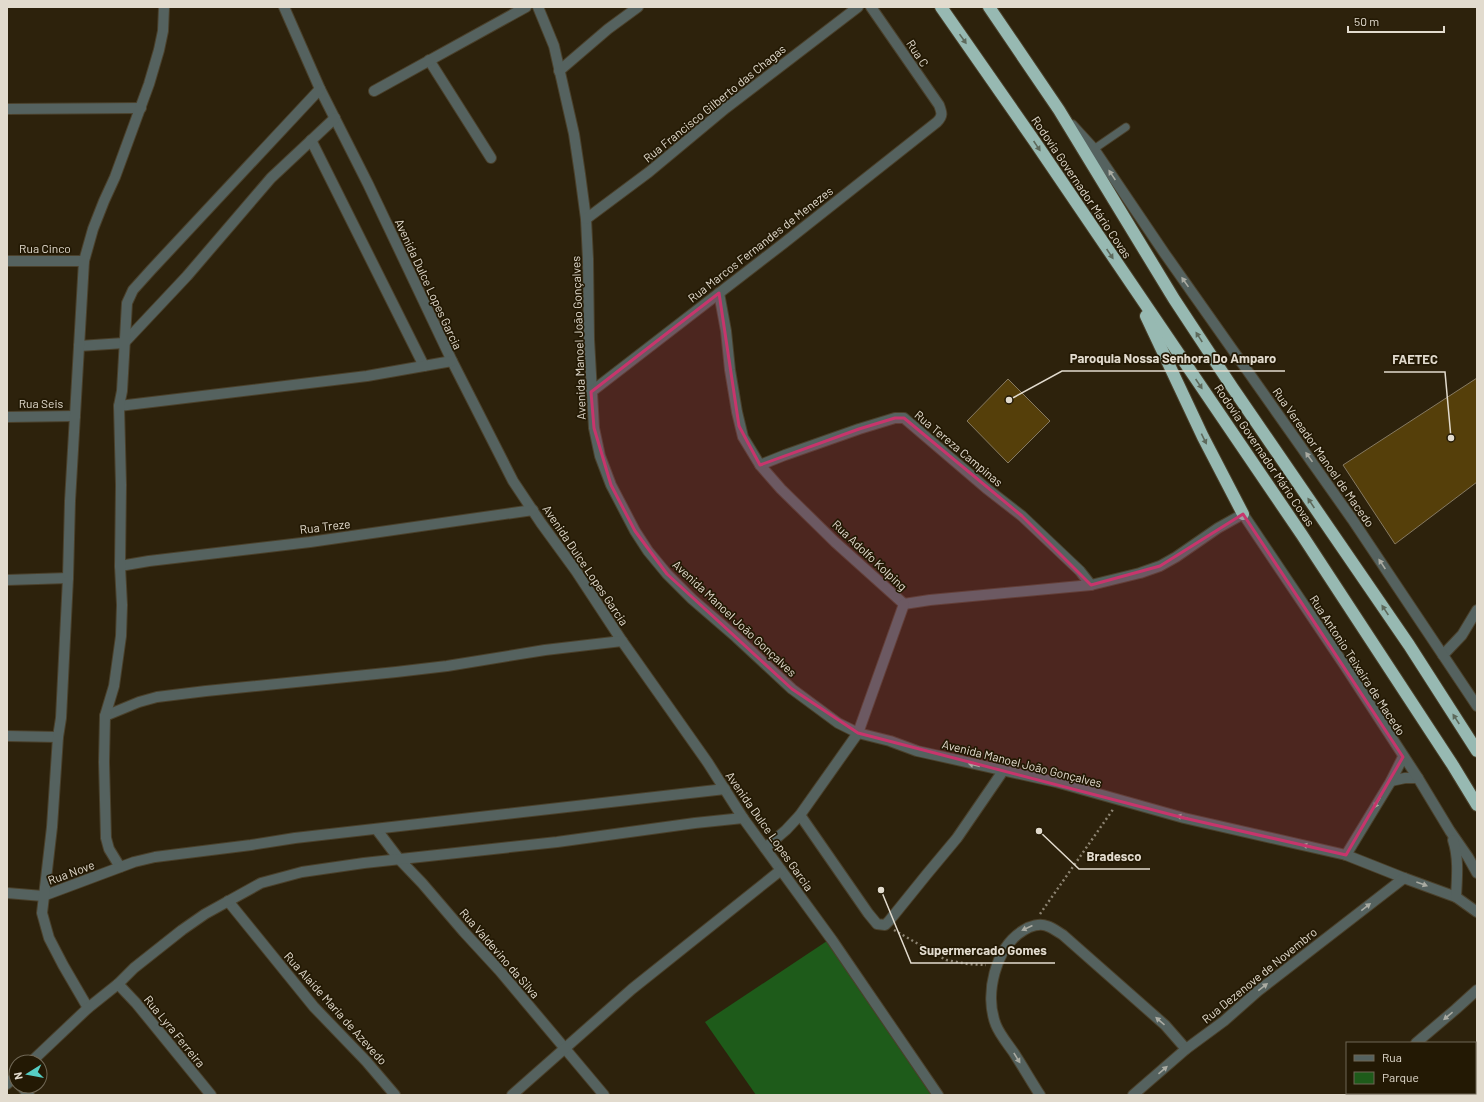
<svg xmlns="http://www.w3.org/2000/svg" width="1484" height="1102" viewBox="0 0 1484 1102" font-family="Barlow,sans-serif">
  <rect width="100%" height="100%" fill="#2d220c"/>
  <polygon fill="#1e5b1a" points="827,941 932,1095 756,1095 705,1022"/>
  <g fill="#553f0a" stroke="#867a62">
    <polygon points="1477,378 1477,482 1395,544 1343,465"/>
    <polygon points="1008,379 1050,421 1008,463 967,421"/>
  </g>
  <g fill="none" stroke-linecap="round" stroke-linejoin="round">
    <g stroke="#4a402b" stroke-width="9">
      <polyline id="service" points="1094,149 1126,127"/>
    </g>
    <g stroke="#4a402b" stroke-width="12">
      <g id="minor">
        <polyline points="284,7 320,89 368,184 452,361 513,481 541,523 576,571 622,641 708,763 743,818 832,940 938,1095"/>
        <polyline points="538,7 554,46 574,134 580,174 586,219 588,259 589,339 594,428 600,456 611,485 635,531 648,551 667,574 692,599 736,637 792,689 838,723 858,733 890,741 917,751 1056,782 1184,818 1346,855 1404,878 1456,897"/>
        <polyline points="429,60 491,158"/>
        <polyline points="559,71 608,29 638,7"/>
        <polyline points="374,91 526,7"/>
        <polyline points="7,109 141,108"/>
        <polyline points="311,140 424,366"/>
        <polyline points="586,219 649,172 726,108 858,7"/>
        <polyline points="7,261 84,261"/>
        <polyline points="719,293 726,331 730,370 737,412 743,437 760,465 781,489 835,542 904,604"/>
        <polyline points="79,346 124,343 187,276 271,178 335,118"/>
        <path d="M591 392 784 243 937 122C943 116 942 113 939 105L871 7"/>
        <polyline points="119,406 367,376 452,361"/>
        <polyline points="7,417 75,416"/>
        <polyline points="760,465 785,455 859,429 895,418 904,418 986,488 1022,516 1080,571 1091,585"/>
        <polyline points="120,566 149,561 310,542 533,510"/>
        <polyline points="7,580 68,578"/>
        <polyline points="904,604 930,600 1091,585 1140,573 1160,566 1176,557 1218,528 1243,514"/>
        <polyline points="1443,655 1462,635 1477,610"/>
        <polyline points="105,716 139,702 157,697 206,691 396,672 447,666 545,650 622,641"/>
        <polyline points="7,736 58,737"/>
        <polyline points="1391,781 1405,778 1418,778"/>
        <polyline points="800,815 868,913 877,924 885,925 889,921 927,874 957,838 1003,771"/>
        <polyline points="377,830 399,859 422,883 464,932 499,970 604,1095"/>
        <polyline points="765,848 786,830 800,815 858,733 904,604"/>
        <polyline points="1346,855 1391,781 1403,757"/>
        <polyline points="120,867 109,849 106,838 104,762 105,716 114,686 121,636 122,605 120,566 121,485 119,406 122,391 127,303 133,290 151,270 320,89"/>
        <polyline points="7,893 43,896 134,862 155,857 251,845 295,838 725,789"/>
        <polyline points="228,901 314,1007 366,1061 395,1095"/>
        <polyline points="118,984 136,1003 211,1095"/>
        <polyline points="88,1008 63,965 49,938 42,913 52,827 58,737 61,718 68,578 70,501 84,261 93,229 104,201 115,177 149,84 159,50 163,31 164,7"/>
        <polyline points="1416,1043 1456,1009 1477,990"/>
        <polyline points="31,1062 88,1008 118,984 134,968 182,930 205,914 261,883 302,872 364,863 557,842 695,823 743,818"/>
        <polyline points="7,1084 16,1076"/>
        <polyline points="21,1086 29,1095"/>
        <polyline points="512,1095 632,989 781,870"/>
        <path d="M1040 1095C1031 1081 1023 1067 1014 1053 1008 1044 1000 1035 996 1025 984 995 995 947 1024 930 1030 926 1040 923 1047 926 1053 928 1058 932 1063 935L1165 1025 1186 1049"/>
        <polyline points="1133,1095 1186,1049 1224,1021 1258,991 1404,878"/>
        <polyline points="1354,1095 1357,1093"/>
      </g>
    </g>
    <g stroke="#4a402b" stroke-width="12">
      <g id="tertiary">
        <polyline points="1072,125 1094,149 1165,254 1352,519 1477,706"/>
        <polyline points="1243,514 1345,666 1418,778 1450,831 1468,857 1477,873"/>
        <path d="M1453 840C1459 858 1457 878 1456 897L1477 912"/>
      </g>
    </g>
    <g stroke="#4a402b" stroke-width="14">
      <g id="motorway">
        <polyline points="941,7 1035,142 1302,535 1452,764 1477,805"/>
        <polyline points="989,7 1059,110 1174,299 1232,387 1409,645 1477,751"/>
        <polyline points="1146,316 1203,437 1243,514"/>
      </g>
    </g>
    <g stroke="#8c8371" stroke-width="2.5" stroke-dasharray="2 3" stroke-linecap="butt">
      <polyline points="1040,914 1114,808"/>
      <polyline points="894,930 946,960 968,964 986,965"/>
    </g>
    <use href="#service" stroke="#55625f" stroke-width="7"/>
    <use href="#minor" stroke="#55625f" stroke-width="10"/>
    <use href="#tertiary" stroke="#55625f" stroke-width="10"/>
    <use href="#motorway" stroke="#97b9b2" stroke-width="12"/>
  </g>
  <defs><path id="oneway-solid" d="M-6-.8H1V-3.2L6.5 0L1 3.2V.8H-6Z"/></defs>
  <g fill="#5d695b">
    <use href="#oneway-solid" transform="translate(963 39) rotate(55)"/>
    <use href="#oneway-solid" transform="translate(1037 146) rotate(56)"/>
    <use href="#oneway-solid" transform="translate(1110 254) rotate(56)"/>
    <use href="#oneway-solid" transform="translate(1199 337) rotate(-123)"/>
    <use href="#oneway-solid" transform="translate(1199 384) rotate(56)"/>
    <use href="#oneway-solid" transform="translate(1204 439) rotate(64)"/>
    <use href="#oneway-solid" transform="translate(1311 503) rotate(-124)"/>
    <use href="#oneway-solid" transform="translate(1385 610) rotate(-124)"/>
    <use href="#oneway-solid" transform="translate(1456 719) rotate(-123)"/>
  </g>
  <g fill="#aaaba2">
    <use href="#oneway-solid" transform="translate(1112 175) rotate(-124)"/>
    <use href="#oneway-solid" transform="translate(1185 282) rotate(-125)"/>
    <use href="#oneway-solid" transform="translate(1309 457) rotate(-125)"/>
    <use href="#oneway-solid" transform="translate(1382 564) rotate(-124)"/>
    <use href="#oneway-solid" transform="translate(974 765) rotate(-167)"/>
    <use href="#oneway-solid" transform="translate(1377 803) rotate(121)"/>
    <use href="#oneway-solid" transform="translate(1182 817) rotate(-166)"/>
    <use href="#oneway-solid" transform="translate(1308 846) rotate(-167)"/>
    <use href="#oneway-solid" transform="translate(1422 884) rotate(20)"/>
    <use href="#oneway-solid" transform="translate(1366 907) rotate(-38)"/>
    <use href="#oneway-solid" transform="translate(1027 928) rotate(155)"/>
    <use href="#oneway-solid" transform="translate(1263 987) rotate(-38)"/>
    <use href="#oneway-solid" transform="translate(1448 1016) rotate(140)"/>
    <use href="#oneway-solid" transform="translate(1160 1021) rotate(-139)"/>
    <use href="#oneway-solid" transform="translate(1017 1058) rotate(58)"/>
    <use href="#oneway-solid" transform="translate(1163 1070) rotate(-41)"/>
  </g>
  <path fill="#c7356c" fill-opacity="0.2" stroke="#c7356c" stroke-width="3" stroke-linejoin="round" d="M719 293 739 426 760 465 859 429 895 418H904L1022 516 1091 585 1160 566 1243 514 1403 757 1346 855 1184 818 858 733 792 689 667 574 635 531 611 485 594 428 591 392Z"/>
  <g text-anchor="middle" dominant-baseline="central" stroke-width="3.5" stroke-linejoin="round" paint-order="stroke">
    <g font-size="12" fill="#e2dbce" stroke="#231904">
      <text transform="translate(918 53) rotate(57)">Rua C</text>
      <text transform="translate(714 103) rotate(-39)">Rua Francisco Gilberto das Chagas</text>
      <text transform="translate(1082 187) rotate(56)">Rodovia Governador Mário Covas</text>
      <text transform="translate(760 244) rotate(-38)">Rua Marcos Fernandes de Menezes</text>
      <text x="45" y="248">Rua Cinco</text>
      <text transform="translate(429 284) rotate(65)">Avenida Dulce Lopes Garcia</text>
      <text transform="translate(578 338) rotate(-92)">Avenida Manoel João Gonçalves</text>
      <text x="41" y="403">Rua Seis</text>
      <text transform="translate(959 448) rotate(40)">Rua Tereza Campinas</text>
      <text transform="translate(1265 455) rotate(56)">Rodovia Governador Mário Covas</text>
      <text transform="translate(1324 457) rotate(55)">Rua Vereador Manoel de Macedo</text>
      <text transform="translate(325 526) rotate(-7)">Rua Treze</text>
      <text transform="translate(870 555) rotate(43)">Rua Adolfo Kolping</text>
      <text transform="translate(586 565) rotate(56)">Avenida Dulce Lopes Garcia</text>
      <text transform="translate(735 618) rotate(43)">Avenida Manoel João Gonçalves</text>
      <text transform="translate(1358 665) rotate(57)">Rua Antonio Teixeira de Macedo</text>
      <text transform="translate(1022 763) rotate(14)">Avenida Manoel João Gonçalves</text>
      <text transform="translate(770 831) rotate(55)">Avenida Dulce Lopes Garcia</text>
      <text transform="translate(71 872) rotate(-20)">Rua Nove</text>
      <text transform="translate(500 953) rotate(49)">Rua Valdevino da Silva</text>
      <text transform="translate(1259 975) rotate(-39)">Rua Dezenove de Novembro</text>
      <text transform="translate(336 1008) rotate(48)">Rua Alaide Maria de Azevedo</text>
      <text transform="translate(175 1031) rotate(51)">Rua Lyra Ferreira</text>
    </g>
  </g>
  <path fill="none" stroke="#e2dbce" stroke-width="1.5" d="M1009 400L1062 371H1285M1451 438L1445 372H1384M1039 831L1079 869H1150M881 890L911 963H1055"/>
  <g fill="#e2dbce" stroke="#231904" stroke-width="1.5">
    <circle cx="1009" cy="400" r="4"/>
    <circle cx="1451" cy="438" r="4"/>
    <circle cx="1039" cy="831" r="4"/>
    <circle cx="881" cy="890" r="4"/>
  </g>
  <g font-size="13" text-anchor="middle" font-weight="bold" fill="#e2dbce" stroke="#231904" stroke-width="3.5" stroke-linejoin="round" paint-order="stroke">
    <text x="1173" y="363">Paroquia Nossa Senhora Do Amparo</text>
    <text x="1415" y="364">FAETEC</text>
    <text x="1114" y="861">Bradesco</text>
    <text x="983" y="955">Supermercado Gomes</text>
  </g>
  <rect width="1484" height="1102" fill="none" stroke="#e2dbce" stroke-width="16"/>
  <rect x="1346" y="1042" width="130" height="52" fill="#231904" stroke="#6f6755"/>
  <rect x="1354" y="1055" width="20" height="6" fill="#55625f" stroke="#6f6755"/>
  <text x="1382" y="1062" font-size="12" fill="#e2dbce">Rua</text>
  <rect x="1354" y="1072" width="20" height="12" fill="#1e5b1a" stroke="#6f6755"/>
  <text x="1382" y="1082" font-size="12" fill="#e2dbce">Parque</text>
  <g transform="translate(28 1074) rotate(259)"><circle r="19" fill="#231904" stroke="#6f6755"/>
  <path d="M0-3L7 15L0 10L-7 15Z" fill="#56cec4"/>
  <text y="-6" font-size="11" font-weight="bold" text-anchor="middle" fill="#e2dbce">N</text>
  </g>
  <path d="M1348 26v6h96v-6" fill="none" stroke="#e2dbce" stroke-width="2"/>
  <text x="1354" y="26" font-size="12" fill="#e2dbce" stroke="#231904" stroke-width="3" paint-order="stroke">50 m</text>
</svg>
